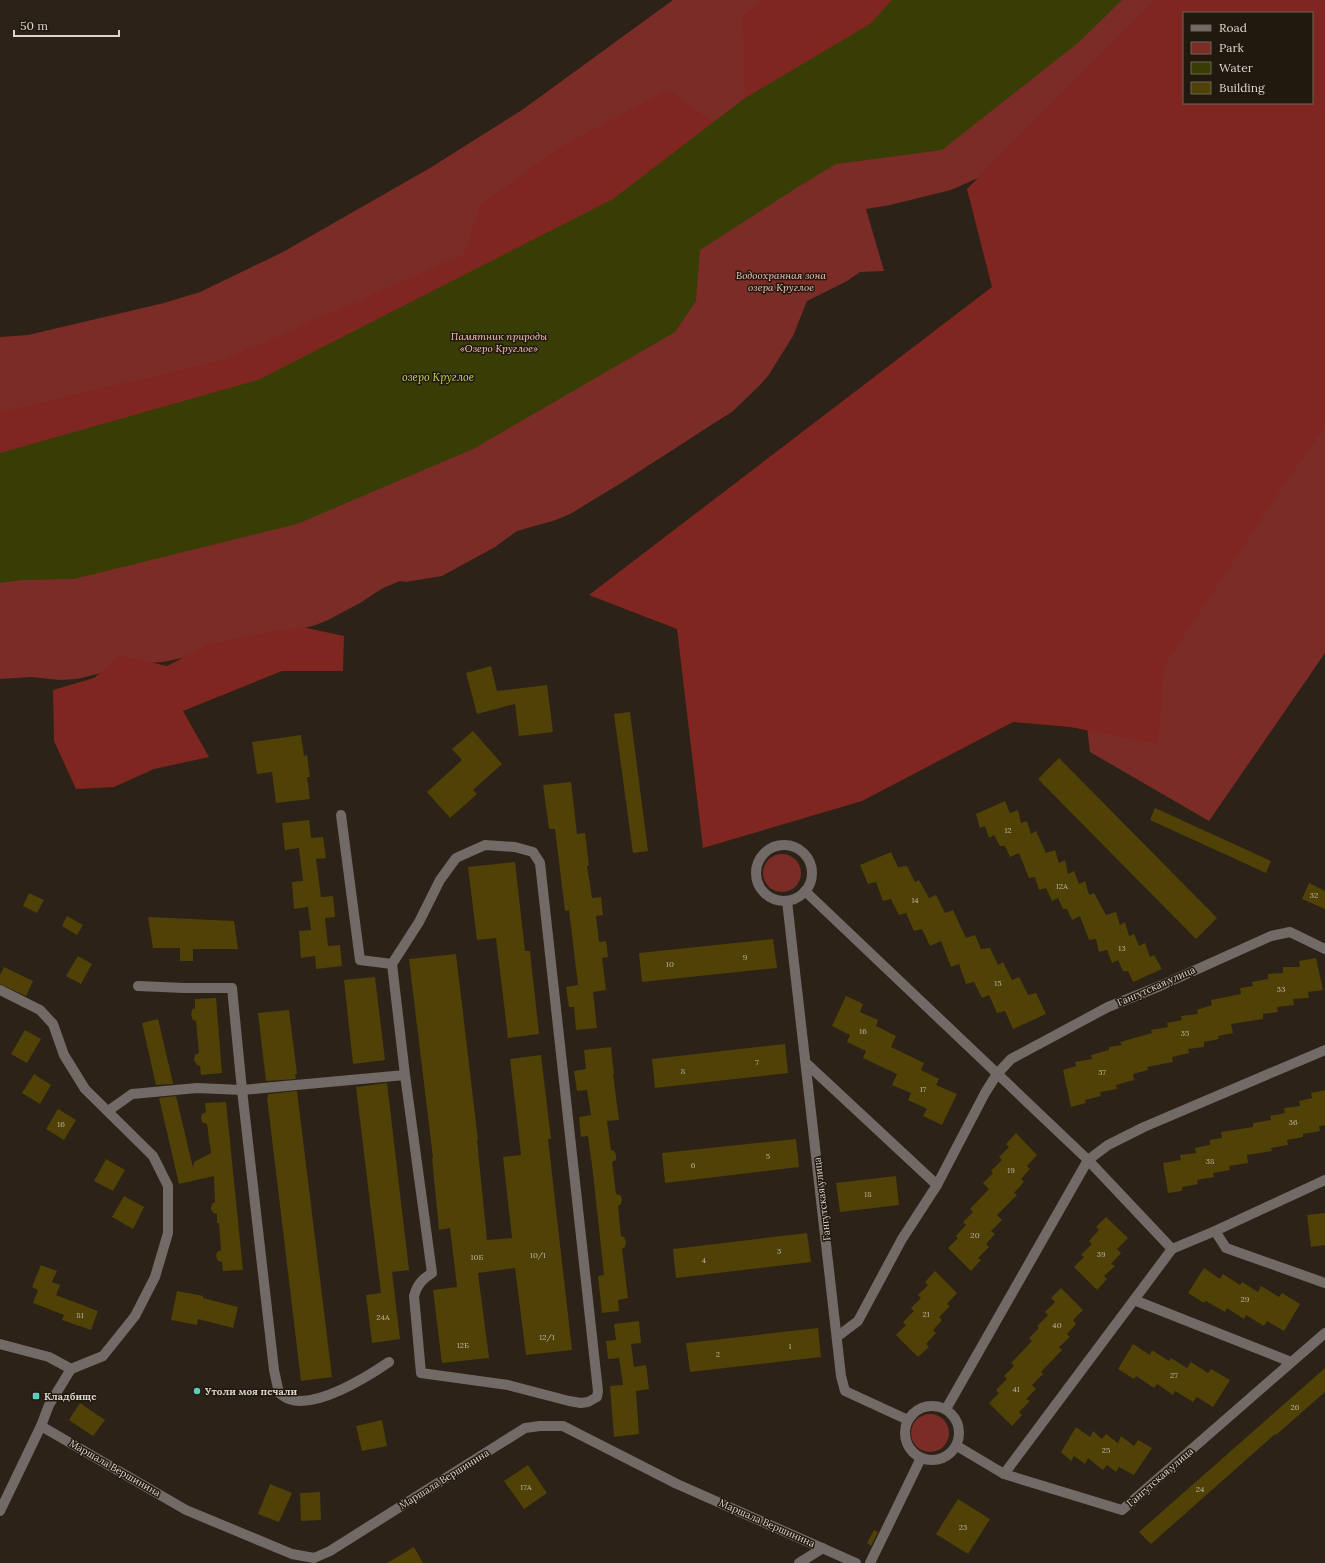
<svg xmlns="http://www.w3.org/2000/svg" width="1325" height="1563" viewBox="0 0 1325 1563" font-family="Lora,serif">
  <rect width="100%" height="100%" fill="#2c2217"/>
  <g fill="#7b2c26">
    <polygon points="673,0 1186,0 1007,165 951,190 890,205 866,209 884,271 860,272 847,281 807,301 793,336 768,376 760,385 733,411 626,480 570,514 556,520 517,531 495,547 442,576 406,582 400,581 383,588 360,603 328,620 316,625 215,651 163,662 142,663 77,679 60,680 31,677 0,679 0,337 28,335 164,303 200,292 283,252 430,168 522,110"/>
    <polygon points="1325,35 1325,653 1209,821 1090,752 1043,360 1312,103"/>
    <circle cx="782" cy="873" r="19"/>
    <circle cx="930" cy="1433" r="19"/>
  </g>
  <g fill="#802621" fill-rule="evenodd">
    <polygon points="762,0 892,0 870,24 745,98 743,17"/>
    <path d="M1154 0H1325V427L1288 479 1164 666 1158 744 1070 727 1013 722 862 801 703 848 677 629 589 595 992 287 967 189ZM1184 13H1312V103H1184Z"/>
    <polygon points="668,90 713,122 613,199 258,380 0,453 0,412 224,360 464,254 481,204 562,146"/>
    <polygon points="302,627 344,636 343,671 282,671 183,711 209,757 154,769 114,787 76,789 54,741 53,690 94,678 120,655 167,666 212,643 275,631"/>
  </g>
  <polygon fill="#373d04" points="892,0 1122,0 1079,42 942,150 836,164 801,185 700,250 696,301 675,332 473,449 297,524 74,579 23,580 0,583 0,453 258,380 613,199 745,98 870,24"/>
  <g fill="#504106">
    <polygon points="491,666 497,691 547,685 553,732 519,736 515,704 477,714 466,673"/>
    <polygon points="630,712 648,851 633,853 614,714"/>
    <polygon points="473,731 502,764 473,790 477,794 450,818 427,792 462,760 452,749"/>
    <polygon points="301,735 304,756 307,755 310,777 307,777 310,799 276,803 272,772 257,774 252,742"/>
    <polygon points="1059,758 1217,918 1196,939 1038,779"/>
    <polygon points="571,782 577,834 585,833 589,865 587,866 592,898 601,897 603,915 596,916 599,942 606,941 608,957 602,958 606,990 593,992 597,1028 576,1030 574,1007 569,1007 566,987 578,985 569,910 565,911 555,829 549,829 543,785"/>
    <polygon points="1005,801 1010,813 1018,810 1021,823 1027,821 1031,834 1036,831 1046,853 1055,850 1059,863 1065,860 1068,874 1074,871 1079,884 1085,881 1089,895 1094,893 1106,915 1116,912 1120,925 1125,922 1129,936 1134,934 1139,946 1145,943 1150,957 1154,955 1162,969 1133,982 1128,971 1123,971 1118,960 1112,963 1107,950 1099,952 1096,939 1089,940 1080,916 1072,920 1067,909 1063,909 1058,898 1052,901 1046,888 1039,890 1035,877 1029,878 1019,853 1010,857 1005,846 1000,846 994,835 989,838 985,826 980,828 976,814"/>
    <polygon points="1155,808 1271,861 1266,873 1150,820"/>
    <polygon points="309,820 311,838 323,837 326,858 316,859 321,897 333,896 335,917 325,918 328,946 340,945 342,966 316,969 315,956 301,958 299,931 311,930 308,907 294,909 292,882 303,881 299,848 285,850 282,823"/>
    <polygon points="891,852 898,867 907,866 915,882 919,880 929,898 936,895 945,913 953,910 966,938 975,935 981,949 990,948 998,965 1003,962 1012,980 1019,977 1028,995 1036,993 1046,1014 1013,1029 1005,1011 997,1013 989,995 982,998 974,982 966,984 959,964 951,967 941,941 930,946 922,929 914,931 906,913 899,915 891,899 883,901 876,882 868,884 860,865"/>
    <polygon points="515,862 525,951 530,951 539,1034 508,1038 496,938 477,940 468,867"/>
    <polygon points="1309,883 1325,891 1325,909 1302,899"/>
    <polygon points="29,893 44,900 37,913 23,906"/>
    <polygon points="67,916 83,925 77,935 62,926"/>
    <polygon points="148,917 234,921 238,949 193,949 193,961 180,961 180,948 153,948"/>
    <polygon points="773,939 777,968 642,982 639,953"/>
    <polygon points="456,954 478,1140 477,1140 487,1240 512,1238 503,1157 521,1155 510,1059 541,1055 551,1139 548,1139 572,1350 526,1355 515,1268 478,1273 489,1358 442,1363 433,1290 457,1287 450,1228 439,1230 432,1158 433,1158 409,959"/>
    <polygon points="78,956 92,964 81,984 66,976"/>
    <polygon points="1316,958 1323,990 1308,992 1309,998 1293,999 1294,1005 1277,1007 1278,1012 1263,1014 1263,1019 1231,1024 1233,1033 1218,1036 1219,1039 1204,1042 1204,1047 1188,1049 1189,1053 1172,1057 1173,1062 1147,1067 1148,1070 1133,1074 1134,1080 1116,1085 1117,1089 1100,1092 1101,1096 1085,1100 1086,1103 1071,1107 1063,1070 1076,1066 1075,1062 1092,1059 1091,1055 1109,1050 1109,1047 1122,1045 1120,1042 1152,1033 1151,1030 1168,1027 1167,1023 1182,1020 1181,1016 1198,1014 1197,1010 1212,1005 1211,1000 1241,994 1240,988 1253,986 1252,982 1268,979 1268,974 1283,973 1283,967 1300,967 1299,961"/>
    <polygon points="4,967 33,981 26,996 0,984 0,975"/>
    <polygon points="375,977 385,1060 353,1064 344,980"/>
    <polygon points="846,996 863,1004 860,1012 878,1020 876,1026 896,1036 891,1047 924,1063 921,1070 939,1079 936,1085 957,1094 942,1125 923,1116 927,1109 908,1100 911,1093 892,1085 897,1074 863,1058 866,1051 847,1042 850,1035 832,1026"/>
    <polygon points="216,998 222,1073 201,1075 200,1066 197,1065 194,1060 195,1055 199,1053 196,1021 193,1020 191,1015 192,1010 195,1008 195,999"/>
    <polygon points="289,1010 297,1074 295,1074 296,1079 266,1081 258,1013"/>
    <polygon points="158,1019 173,1083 173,1084 156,1085 142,1023"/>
    <polygon points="25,1030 41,1039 27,1063 11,1054"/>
    <polygon points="785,1044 788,1073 655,1088 652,1059"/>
    <polygon points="611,1047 614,1074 613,1074 619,1120 607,1121 611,1150 614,1151 616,1155 616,1160 612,1162 616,1194 620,1195 622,1199 621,1204 618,1206 621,1236 624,1237 626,1241 625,1247 622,1249 628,1298 618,1300 619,1311 602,1313 598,1276 604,1275 593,1173 588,1136 581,1137 579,1117 591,1115 587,1090 577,1091 574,1071 586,1069 584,1050"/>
    <polygon points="34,1074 51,1085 40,1104 22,1093"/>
    <polygon points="387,1083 409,1270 392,1272 400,1339 372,1343 366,1295 381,1293 356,1087"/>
    <polygon points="1325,1090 1325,1125 1319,1126 1320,1131 1303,1134 1303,1137 1287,1140 1288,1145 1271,1148 1272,1151 1247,1155 1248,1163 1229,1166 1230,1170 1213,1173 1214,1177 1197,1180 1198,1184 1182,1187 1182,1191 1168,1193 1163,1163 1181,1160 1180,1155 1196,1153 1195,1148 1210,1145 1210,1140 1222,1138 1221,1132 1253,1127 1253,1123 1271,1120 1270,1116 1285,1113 1284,1108 1300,1106 1299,1101 1312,1098 1311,1093"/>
    <polygon points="297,1091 332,1377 301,1381 267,1097 268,1097 268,1094"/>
    <polygon points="176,1096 193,1168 194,1162 211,1153 207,1124 203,1123 201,1119 202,1114 206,1112 205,1103 226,1102 243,1270 223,1271 222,1262 218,1261 216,1257 217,1252 221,1250 219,1223 217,1223 217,1214 213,1213 211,1209 212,1204 215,1202 214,1176 179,1184 159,1098"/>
    <polygon points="58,1109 76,1120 64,1140 46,1129"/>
    <polygon points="1016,1133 1037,1155 1027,1166 1030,1169 1021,1179 1024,1182 1014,1193 1017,1195 997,1215 1002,1220 991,1231 995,1234 986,1244 989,1247 978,1258 981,1260 971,1271 948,1248 958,1238 956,1236 966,1225 963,1222 973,1212 970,1209 989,1189 983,1183 993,1173 991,1171 1002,1160 999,1157 1009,1147 1006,1144"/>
    <polygon points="796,1139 799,1167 665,1183 662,1153"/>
    <polygon points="106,1159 125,1170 113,1191 94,1181"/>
    <polygon points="896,1176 899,1205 840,1212 836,1183"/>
    <polygon points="124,1196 144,1207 133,1229 112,1217"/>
    <polygon points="1325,1213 1325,1245 1311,1247 1307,1215"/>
    <polygon points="1106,1217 1128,1238 1117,1249 1121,1253 1111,1264 1115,1266 1104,1276 1107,1279 1097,1290 1074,1267 1084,1257 1081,1255 1092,1244 1089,1241 1099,1230 1096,1227"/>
    <polygon points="807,1233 811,1262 676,1278 673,1249"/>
    <polygon points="41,1265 57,1271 52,1282 60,1285 56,1295 98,1311 91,1330 62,1320 64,1315 33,1303 38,1290 32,1287"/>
    <polygon points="1204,1268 1220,1279 1223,1274 1240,1285 1242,1282 1258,1292 1261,1286 1279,1297 1282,1293 1300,1304 1284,1331 1267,1321 1264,1326 1246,1315 1244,1319 1227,1308 1225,1312 1206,1301 1204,1303 1188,1293"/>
    <polygon points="935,1271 957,1293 947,1304 950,1306 939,1317 942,1320 933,1330 936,1333 926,1344 929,1347 918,1357 896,1335 906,1325 903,1322 914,1311 911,1308 921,1298 918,1295 928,1285 925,1282"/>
    <polygon points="1061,1288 1083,1310 1073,1320 1076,1324 1067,1334 1070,1337 1059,1347 1062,1350 1041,1372 1043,1374 1032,1385 1036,1389 1026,1399 1030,1401 1019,1412 1022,1415 1012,1426 989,1403 999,1393 996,1390 1007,1379 1004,1376 1014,1366 1011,1363 1032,1341 1029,1338 1039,1328 1037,1326 1048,1315 1045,1312 1055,1302 1051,1298"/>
    <polygon points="177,1291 203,1296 203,1298 238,1307 233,1328 198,1319 197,1325 171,1320"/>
    <polygon points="639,1321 641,1343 631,1344 634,1367 646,1365 649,1389 636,1391 639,1434 614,1437 610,1386 623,1385 619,1358 608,1359 606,1341 616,1340 614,1324"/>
    <polygon points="818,1328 821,1357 690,1372 686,1343"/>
    <polygon points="1133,1344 1150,1355 1152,1350 1169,1361 1171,1358 1187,1368 1191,1362 1208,1373 1211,1369 1230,1380 1213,1407 1197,1397 1193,1402 1175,1391 1173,1395 1157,1384 1154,1388 1136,1376 1134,1379 1118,1369"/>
    <polygon points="1325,1368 1325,1392 1276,1435 1275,1434 1151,1544 1139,1532"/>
    <polygon points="80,1403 105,1420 93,1436 69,1420"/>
    <polygon points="382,1420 387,1446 362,1451 356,1426"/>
    <polygon points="1076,1427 1090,1437 1093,1431 1102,1439 1106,1434 1118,1443 1121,1436 1134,1446 1138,1440 1152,1448 1134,1475 1119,1467 1116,1472 1107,1465 1103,1470 1088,1458 1085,1464 1074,1456 1071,1461 1061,1452"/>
    <polygon points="528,1465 547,1493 524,1509 504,1481"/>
    <polygon points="270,1484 292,1493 279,1522 258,1514"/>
    <polygon points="320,1492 321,1520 301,1521 300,1493"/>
    <polygon points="958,1499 990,1519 968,1554 936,1534"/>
    <polygon points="874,1530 878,1532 871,1546 867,1543"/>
    <polygon points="414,1547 423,1563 387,1563"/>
  </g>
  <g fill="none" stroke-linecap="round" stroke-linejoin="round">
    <g stroke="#716a66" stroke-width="10">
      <polyline points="341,815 360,960 392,964"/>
      <circle cx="784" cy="873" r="28"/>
      <polyline points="805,891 1088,1160 1172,1249"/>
      <polyline points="787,901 841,1376 845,1391 908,1420"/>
      <path d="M138 986 184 988H232L242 1090 274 1370 279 1393C282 1395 285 1398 289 1399 316 1409 367 1377 389 1362"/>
      <polyline points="0,990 40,1010 53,1024 64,1055 85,1089 153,1156 168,1186 168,1233 155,1277 135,1316 103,1356 71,1369"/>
      <polyline points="806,1063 937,1185"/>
      <path d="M108 1111 132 1094 197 1088 242 1090 405 1075 432 1273C422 1279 417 1285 414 1296L421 1373 508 1385 569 1401 581 1403 588 1402 597 1397 598 1391 540 863 533 852 515 847 485 845 456 858 440 880 419 922 392 964 405 1075"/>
      <polyline points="1215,1231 1226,1248 1325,1283"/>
      <polyline points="1134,1300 1291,1362"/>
      <polyline points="838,1336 858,1321 902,1239 937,1185 985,1093 997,1074 1011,1059 1108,1007 1160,986 1271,936 1290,932 1325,949"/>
      <polyline points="0,1344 49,1357 71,1369"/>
      <circle cx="932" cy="1433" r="27"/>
      <polyline points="946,1409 1088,1160 1108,1145 1144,1127 1325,1050"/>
      <polyline points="41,1426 186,1510 292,1554 314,1558 330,1551 525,1428 540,1426 563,1426 677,1484 856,1563"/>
      <polyline points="957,1446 1004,1474 1122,1510 1325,1333"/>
      <polyline points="1004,1474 1172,1249 1215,1231 1325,1180"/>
      <polyline points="0,1511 41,1426 49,1405 71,1369"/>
      <polyline points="799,1563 823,1548"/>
      <polyline points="870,1563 921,1458"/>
    </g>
  </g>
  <g fill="#5acebd" stroke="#22190e" stroke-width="1.5">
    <circle cx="197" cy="1391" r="4"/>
    <rect x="32" y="1392" width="8" height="8" rx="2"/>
  </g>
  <g text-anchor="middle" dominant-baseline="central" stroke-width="3" stroke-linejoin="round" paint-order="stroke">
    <g font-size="8" fill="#b9b19c">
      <text x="1008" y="830">12</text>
      <text x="1062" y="886">12А</text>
      <text x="1314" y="895">32</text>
      <text x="915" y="900">14</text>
      <text x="1122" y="948">13</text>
      <text x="745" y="957">9</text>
      <text x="670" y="964">10</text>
      <text x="998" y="983">15</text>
      <text x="1281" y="989">33</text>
      <text x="863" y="1031">16</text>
      <text x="1185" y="1033">35</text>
      <text x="757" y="1062">7</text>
      <text x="683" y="1071">8</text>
      <text x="1102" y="1072">37</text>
      <text x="923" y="1089">17</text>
      <text x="1293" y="1122">36</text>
      <text x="61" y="1124">16</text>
      <text x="768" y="1156">5</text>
      <text x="1210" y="1161">38</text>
      <text x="693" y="1165">6</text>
      <text x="1011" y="1170">19</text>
      <text x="868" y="1194">18</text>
      <text x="975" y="1235">20</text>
      <text x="779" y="1251">3</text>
      <text x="1101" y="1254">39</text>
      <text x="538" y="1255">10/1</text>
      <text x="477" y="1257">10Б</text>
      <text x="704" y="1260">4</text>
      <text x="1245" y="1299">29</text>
      <text x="926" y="1314">21</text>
      <text x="80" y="1315">81</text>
      <text x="383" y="1317">24А</text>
      <text x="1057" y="1325">40</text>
      <text x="547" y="1337">12/1</text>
      <text x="463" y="1345">12Б</text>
      <text x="790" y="1346">1</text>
      <text x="718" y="1354">2</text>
      <text x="1174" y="1375">27</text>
      <text x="1016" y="1389">41</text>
      <text x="1295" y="1407">26</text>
      <text x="1106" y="1450">25</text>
      <text x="526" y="1487">17А</text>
      <text x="1200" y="1489">24</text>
      <text x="963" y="1527">23</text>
    </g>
    <g font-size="10" font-style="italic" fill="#fac5be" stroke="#22190e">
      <text x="781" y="275">Водоохранная зона<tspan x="781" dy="12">озера Круглое</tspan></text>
      <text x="499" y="336">Памятник природы<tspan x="499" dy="12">«Озеро Круглое»</tspan></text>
    </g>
    <g font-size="10" fill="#dcd6ce" stroke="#22190e">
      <text transform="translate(1156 986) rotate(-24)">Гангутская улица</text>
      <text transform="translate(822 1199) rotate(-97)">Гангутская улица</text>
      <text transform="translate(115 1468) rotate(30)">Маршала Вершинина</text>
      <text transform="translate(1160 1477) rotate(-41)">Гангутская улица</text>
      <text transform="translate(444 1479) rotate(-32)">Маршала Вершинина</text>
      <text transform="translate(767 1523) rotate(24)">Маршала Вершинина</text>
    </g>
    <g font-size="10" font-weight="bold" fill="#dcd6ce" stroke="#22190e" text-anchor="start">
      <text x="205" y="1391">Утоли моя печали</text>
      <text x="44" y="1396">Кладбище</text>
    </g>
    <g font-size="11" font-style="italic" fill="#c8d856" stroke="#22190e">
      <text x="438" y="377">озеро Круглое</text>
    </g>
  </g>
  <rect x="1183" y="12" width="130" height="92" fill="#22190e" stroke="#6c655b"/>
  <rect x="1191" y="25" width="20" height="6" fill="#716a66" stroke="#6c655b"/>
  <text x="1219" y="32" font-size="12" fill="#dcd6ce">Road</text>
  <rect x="1191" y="42" width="20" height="12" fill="#7b2c26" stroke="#6c655b"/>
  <text x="1219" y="52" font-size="12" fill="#dcd6ce">Park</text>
  <rect x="1191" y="62" width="20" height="12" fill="#373d04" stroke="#6c655b"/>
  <text x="1219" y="72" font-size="12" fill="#dcd6ce">Water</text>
  <rect x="1191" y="82" width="20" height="12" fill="#504106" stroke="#6c655b"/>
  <text x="1219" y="92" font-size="12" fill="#dcd6ce">Building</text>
  <path d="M14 30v6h105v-6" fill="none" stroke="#dcd6ce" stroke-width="2"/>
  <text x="20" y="30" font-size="12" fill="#dcd6ce" stroke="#22190e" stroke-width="3" paint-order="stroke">50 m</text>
</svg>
